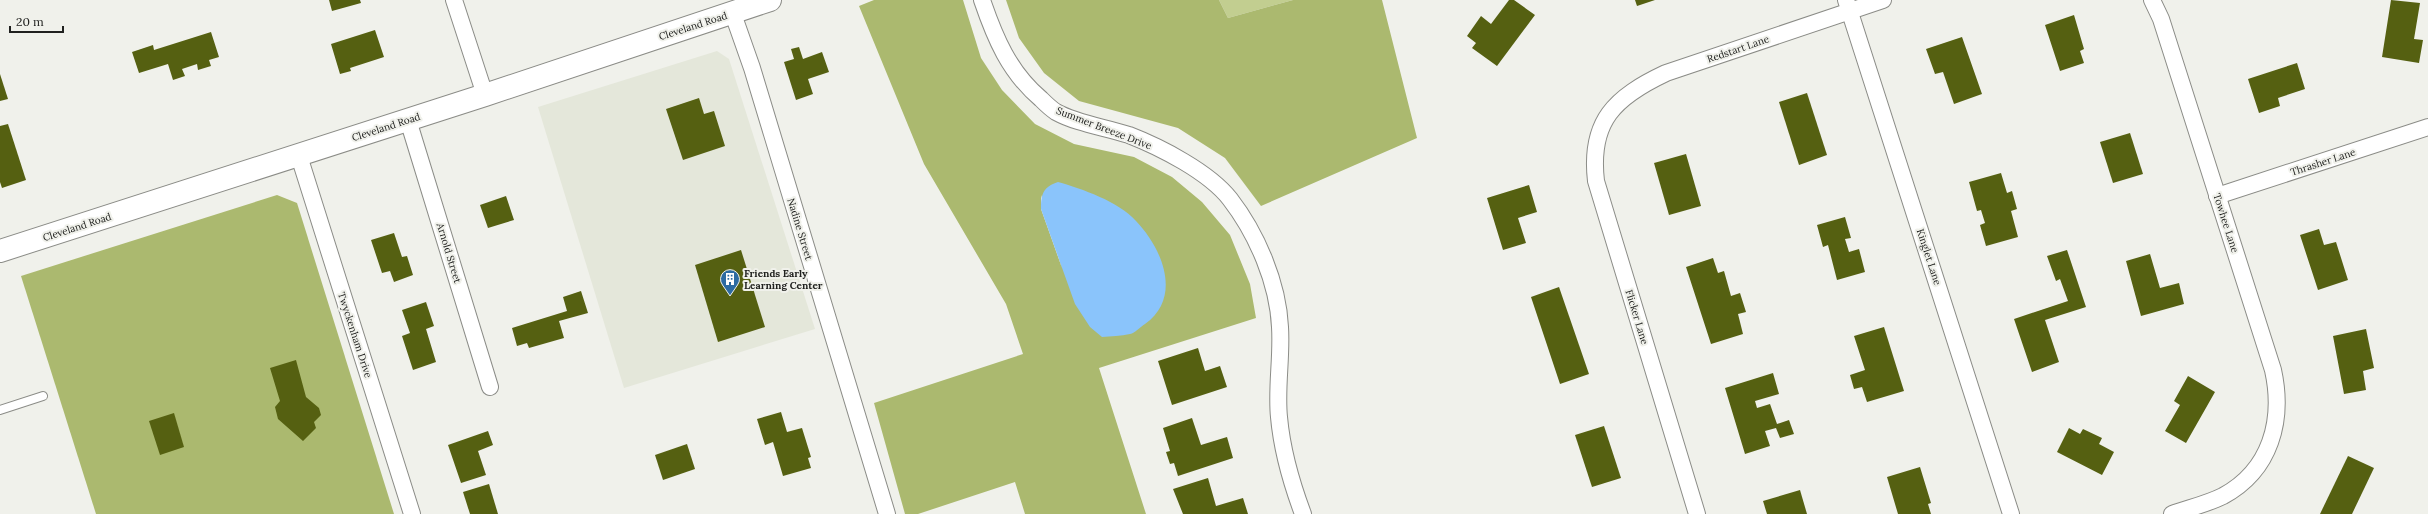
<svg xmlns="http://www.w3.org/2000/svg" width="2428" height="514" viewBox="0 0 2428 514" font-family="Lora,serif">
  <rect width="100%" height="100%" fill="#f0f1eb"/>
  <polygon fill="#e4e7da" points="717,51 729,59 815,329 624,388 538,107"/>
  <polygon fill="#c2ce90" points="1219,0 1293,0 1228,18"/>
  <g fill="#abb96f" fill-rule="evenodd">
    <path d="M874 0H963L981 58 1002 90 1035 124 1074 144 1134 157 1172 177 1202 202 1230 235 1250 284 1256 318 1099 368 1146 514H1025L1015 482 918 514H905L874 403 1023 354 1006 304 924 164 859 6ZM1041 195 1062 268 1041 209Z"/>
    <polygon points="1006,0 1219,0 1228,18 1293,0 1382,0 1417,138 1261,206 1225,158 1178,128 1079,101 1044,73 1019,38"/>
    <polygon points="277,195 297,203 394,514 96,514 21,276"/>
  </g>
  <path fill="#8ac4fb" d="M1058 182C1082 189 1118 201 1136 221 1162 248 1183 297 1145 324 1140 327 1135 333 1130 334 1121 336 1111 336 1102 337L1090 327 1075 304 1041 209C1041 194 1043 187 1058 182Z"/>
  <g fill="#556011">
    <polygon points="329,0 360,0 361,3 332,11"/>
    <polygon points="1509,0 1514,0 1535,15 1497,66 1472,48 1476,43 1467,36 1481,16 1491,24"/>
    <polygon points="1635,0 1655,0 1637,6"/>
    <polygon points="2391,0 2420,3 2414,39 2423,40 2419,63 2382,57"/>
    <polygon points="2074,15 2084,49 2080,51 2084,63 2060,71 2045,25"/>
    <polygon points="375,30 384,57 350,68 351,71 340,74 331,44"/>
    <polygon points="211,32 219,57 209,60 211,66 198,70 197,64 182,69 185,76 173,80 168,64 139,73 132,52 153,45 154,50"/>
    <polygon points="1962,37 1982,94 1954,104 1943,72 1935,74 1926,49"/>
    <polygon points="799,47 803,59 822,52 829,72 808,79 813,94 796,100 784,62 794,59 791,49"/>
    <polygon points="2297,63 2305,89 2278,98 2280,106 2259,113 2248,79"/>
    <polygon points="0,74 8,99 0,101"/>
    <polygon points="1807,93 1827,155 1799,165 1779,102"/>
    <polygon points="699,98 704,114 714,111 725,146 683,160 666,109"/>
    <polygon points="8,124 26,180 2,188 0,182 0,126"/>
    <polygon points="2130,133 2143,174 2113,183 2100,142"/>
    <polygon points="1686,154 1701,206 1669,215 1654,163"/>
    <polygon points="2001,173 2007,193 2012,191 2017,209 2011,211 2018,237 1986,246 1980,225 1985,223 1981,210 1977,211 1969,182"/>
    <polygon points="1529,185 1537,212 1518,218 1526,243 1503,250 1487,198"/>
    <polygon points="506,196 514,220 488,228 480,205"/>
    <polygon points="1845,217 1851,238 1845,239 1849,252 1859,249 1865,272 1837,280 1828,245 1823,247 1817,225"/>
    <polygon points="2319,229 2324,245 2336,242 2348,280 2318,290 2300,235"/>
    <polygon points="394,233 402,257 407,256 413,275 394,282 390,271 382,273 371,240"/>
    <polygon points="741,250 765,327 718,342 695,265"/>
    <polygon points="2067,250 2086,307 2045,320 2059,362 2032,372 2014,319 2068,301 2060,279 2056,281 2047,256"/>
    <polygon points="2150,254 2160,288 2179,283 2184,304 2141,316 2126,261"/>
    <polygon points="1713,258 1718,273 1724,271 1731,296 1740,293 1746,312 1738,314 1743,334 1711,344 1686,267"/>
    <polygon points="1559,287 1589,374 1560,384 1531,297"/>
    <polygon points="581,291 588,313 559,321 564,338 529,348 527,343 517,346 512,328 567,311 563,297"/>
    <polygon points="426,302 434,326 426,329 436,362 413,370 402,336 410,333 402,310"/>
    <polygon points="1884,327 1904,391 1867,402 1862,387 1854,389 1850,375 1865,370 1854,336"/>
    <polygon points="2366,329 2374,368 2363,371 2366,390 2344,394 2333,336"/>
    <polygon points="1198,348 1205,371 1220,366 1227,387 1172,405 1158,361"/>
    <polygon points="296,360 306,397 319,408 321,415 314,422 316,428 303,441 278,419 275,407 280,401 270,368"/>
    <polygon points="1773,373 1779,394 1755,401 1757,408 1770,404 1777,424 1789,420 1794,434 1780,438 1776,428 1765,431 1770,446 1745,454 1725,388"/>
    <polygon points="2188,376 2215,392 2186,443 2165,431 2180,405 2174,401"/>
    <polygon points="781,412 787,432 802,428 811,457 808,458 811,468 783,476 773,442 765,445 757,419"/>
    <polygon points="174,413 184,447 160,455 149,421"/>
    <polygon points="1192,418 1201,445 1227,437 1233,458 1178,476 1174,463 1170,464 1166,452 1170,451 1163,428"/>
    <polygon points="1604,426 1621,478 1592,487 1575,435"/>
    <polygon points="2069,428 2080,434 2083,429 2102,438 2099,444 2114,452 2102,475 2057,452"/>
    <polygon points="488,431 493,445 478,451 486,475 461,483 448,445"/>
    <polygon points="687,444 695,469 663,480 655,455"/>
    <polygon points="2348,456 2374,468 2352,514 2320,514"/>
    <polygon points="1920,467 1931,503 1928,504 1931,514 1898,514 1887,477"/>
    <polygon points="1208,478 1216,506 1243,498 1248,514 1183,514 1173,489"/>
    <polygon points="489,484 498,514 470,514 463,492"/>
    <polygon points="1800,490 1807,514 1767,514 1763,501"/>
  </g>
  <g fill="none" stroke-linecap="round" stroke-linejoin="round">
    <g stroke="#8b8c87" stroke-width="10">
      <polyline id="lane" points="0,410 43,396"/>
    </g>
    <g stroke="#8b8c87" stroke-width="18">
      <g id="street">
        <polyline points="454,0 485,95"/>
        <path d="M982 0C995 38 1009 72 1041 99 1045 103 1050 108 1056 112 1078 124 1105 127 1129 135 1160 147 1209 172 1230 199 1257 234 1278 283 1280 327 1282 357 1276 388 1279 417 1282 451 1291 482 1303 514"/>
        <polyline points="1846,0 2011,514"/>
        <path d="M2152 0 2161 19 2273 370C2284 420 2271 470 2223 496 2207 504 2189 508 2172 514"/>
        <polyline points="733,14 752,68 887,514"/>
        <polyline points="408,120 490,387"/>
        <polyline points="299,156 412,514"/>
        <polyline points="2217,196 2428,127"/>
        <path d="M1697 514 1596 181C1589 121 1615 97 1666 73L1883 0"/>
      </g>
    </g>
    <g stroke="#8b8c87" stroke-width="24">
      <polyline id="secondary" points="0,251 485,95 770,0"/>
    </g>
    <use href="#lane" stroke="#fff" stroke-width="8"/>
    <use href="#street" stroke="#fff" stroke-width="16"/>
    <use href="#secondary" stroke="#fff" stroke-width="22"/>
  </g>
  <defs>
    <g id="building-pin" transform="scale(1)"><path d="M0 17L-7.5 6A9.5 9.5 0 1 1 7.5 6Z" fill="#2d6ba2" stroke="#f0f1eb"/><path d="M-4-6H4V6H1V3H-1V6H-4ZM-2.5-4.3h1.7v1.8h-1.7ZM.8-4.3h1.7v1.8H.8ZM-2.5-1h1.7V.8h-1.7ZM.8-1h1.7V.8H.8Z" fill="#fff"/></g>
  </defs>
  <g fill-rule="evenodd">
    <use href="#building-pin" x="730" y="279"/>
  </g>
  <g text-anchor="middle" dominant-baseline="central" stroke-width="4" stroke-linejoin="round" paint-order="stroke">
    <g font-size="10" fill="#20211f" stroke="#f0f1eb">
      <text transform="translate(693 26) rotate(-18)">Cleveland Road</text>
      <text transform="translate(1738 49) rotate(-19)">Redstart Lane</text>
      <text transform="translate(386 127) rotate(-18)">Cleveland Road</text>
      <text transform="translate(1104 128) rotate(21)">Summer Breeze Drive</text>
      <text transform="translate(2323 162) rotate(-18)">Thrasher Lane</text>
      <text transform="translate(2226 223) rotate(72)">Towhee Lane</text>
      <text transform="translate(77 227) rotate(-18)">Cleveland Road</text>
      <text transform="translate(800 229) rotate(73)">Nadine Street</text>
      <text transform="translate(449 253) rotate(73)">Arnold Street</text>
      <text transform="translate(1929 257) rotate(72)">Kinglet Lane</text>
      <text transform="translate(1637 317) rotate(73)">Flicker Lane</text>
      <text transform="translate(355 335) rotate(72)">Twyckenham Drive</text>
    </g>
    <g font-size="10" font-weight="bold" fill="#20211f" stroke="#f0f1eb" text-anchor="start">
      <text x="744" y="273">Friends Early<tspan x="744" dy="12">Learning Center</tspan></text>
    </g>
  </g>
  <path d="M10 26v6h53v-6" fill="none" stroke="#20211f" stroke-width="2"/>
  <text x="16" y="26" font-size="12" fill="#20211f" stroke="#f0f1eb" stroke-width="3" paint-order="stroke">20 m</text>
</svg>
